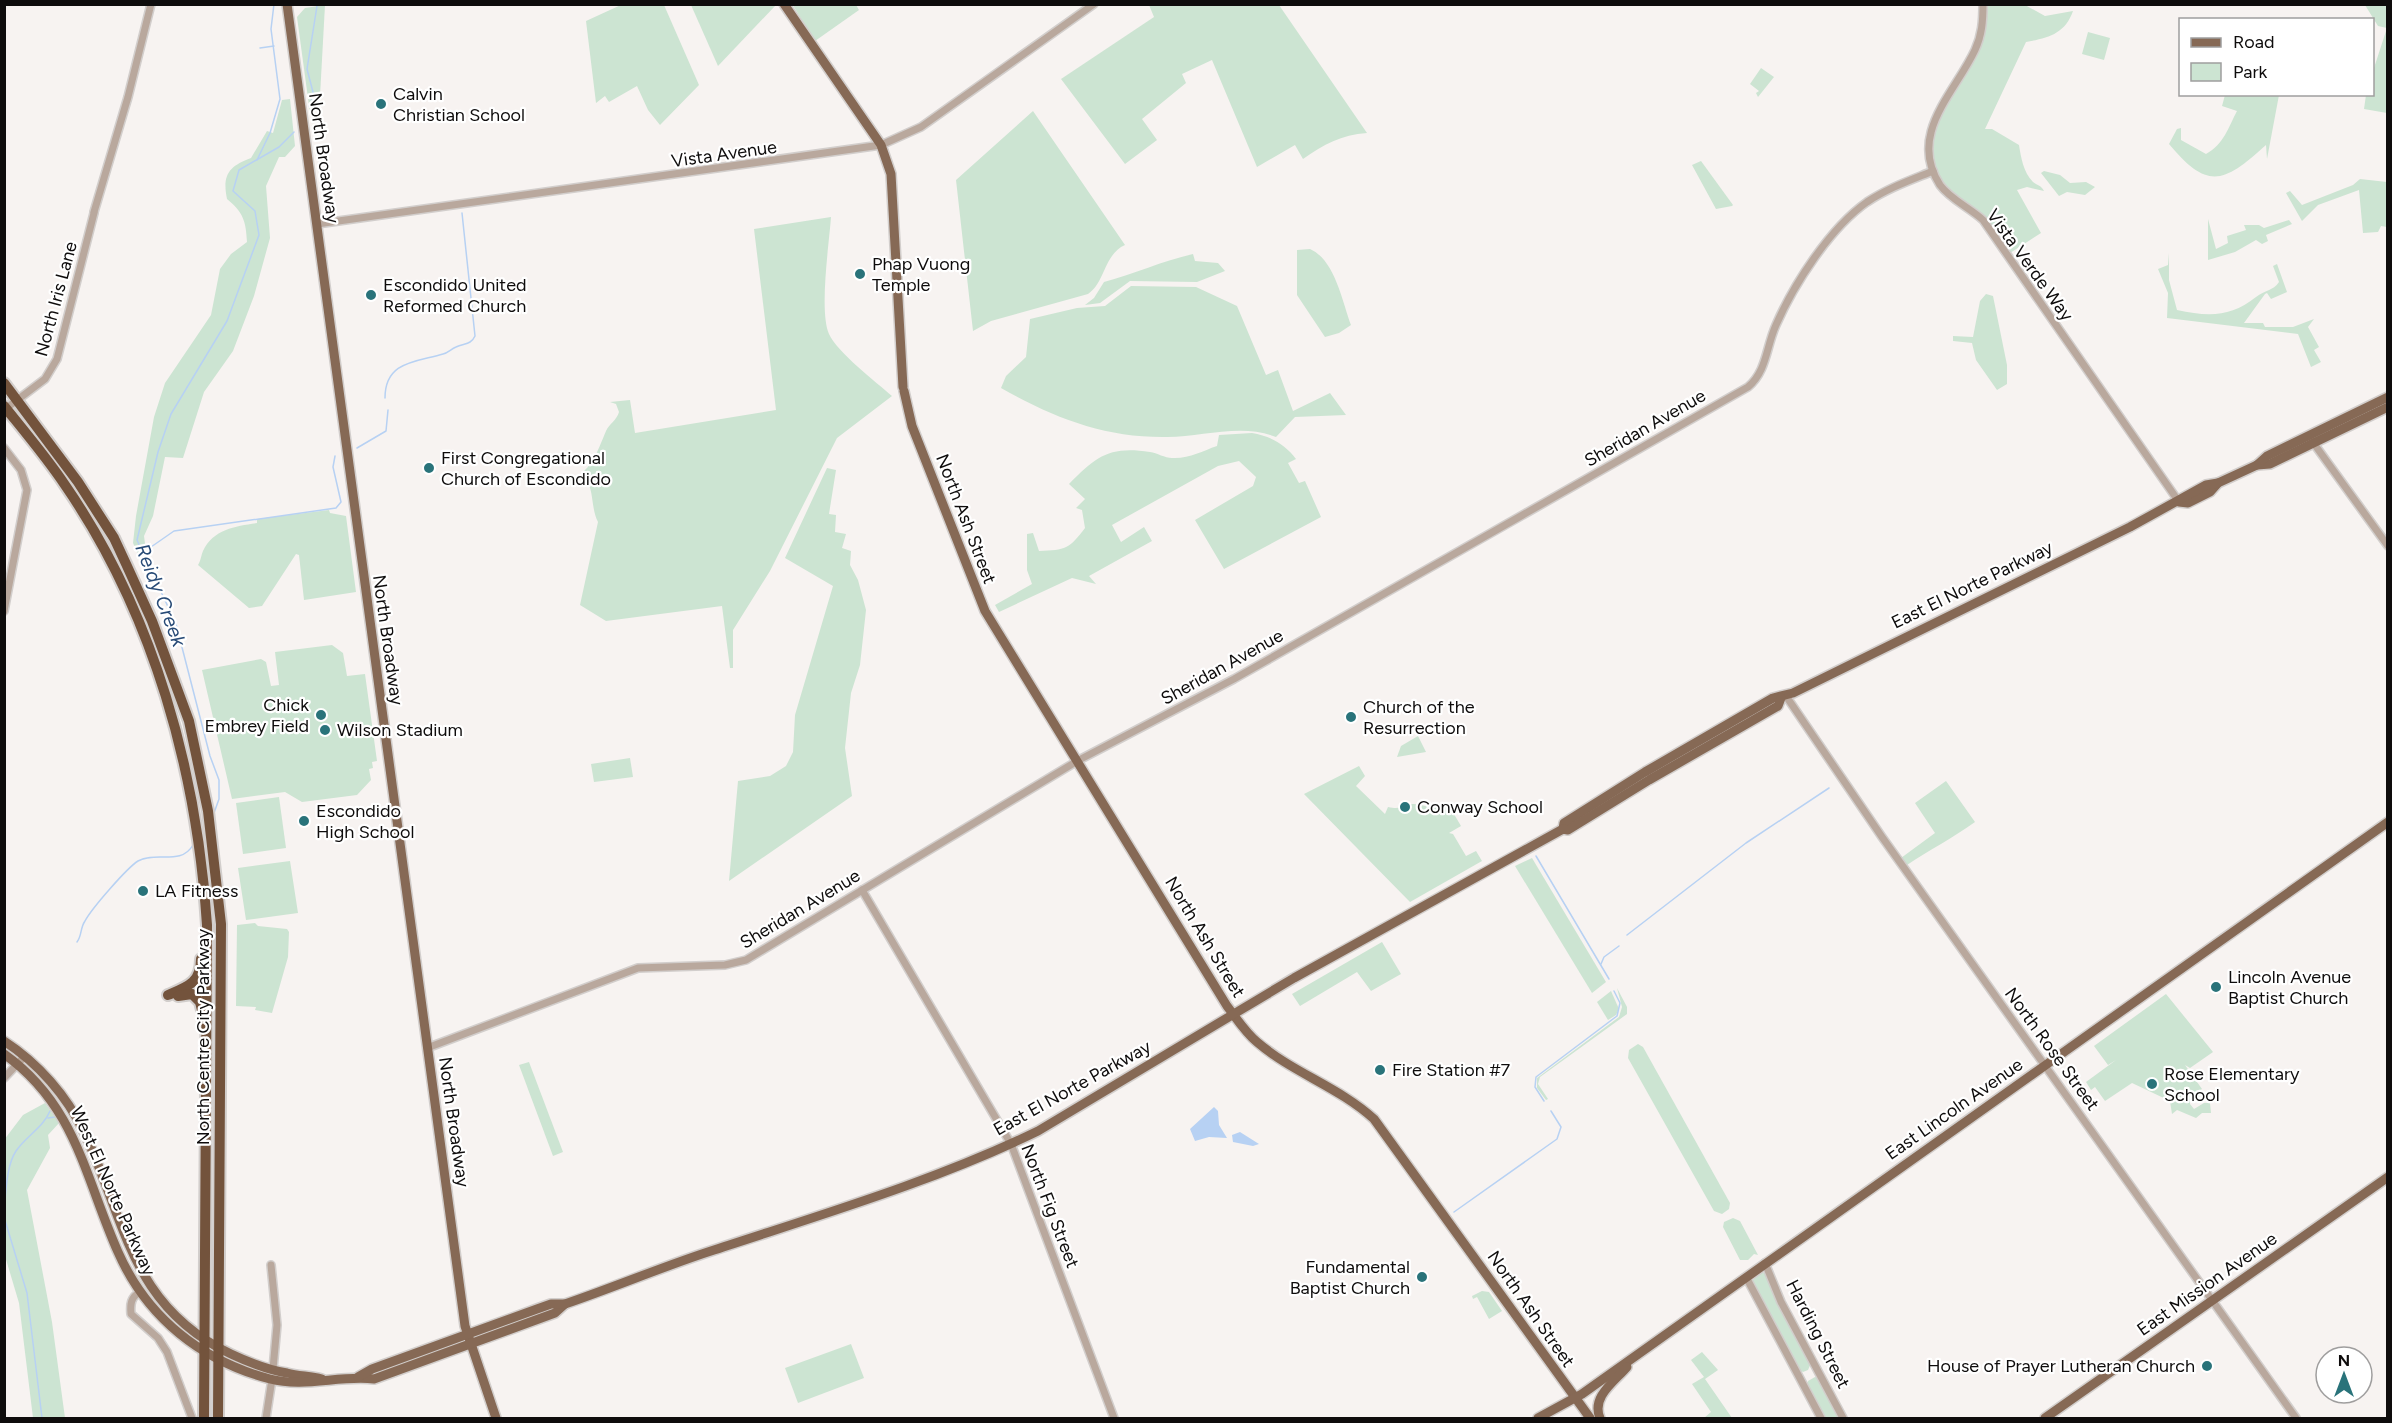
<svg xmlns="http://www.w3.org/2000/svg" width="2392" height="1423" viewBox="0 0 2392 1423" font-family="Figtree,sans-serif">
  <rect width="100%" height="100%" fill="#f7f3f1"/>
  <g fill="#cce4d2">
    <polygon points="623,4 664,5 699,85 660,125 648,110 637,86 609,102 605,96 596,103 586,21"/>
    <polygon points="792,4 856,5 859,10 815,41"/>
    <polygon points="325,5 320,96 315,112 310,113 297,17 305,8"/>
    <polygon points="691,5 776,5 718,66"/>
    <path d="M1149 5H1279L1367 133C1341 135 1324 144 1303 159L1295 145 1257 167 1212 60 1182 74 1186 83 1142 119 1157 140 1125 164 1061 79 1154 17Z"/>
    <path d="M1986 5H2025L2045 16 2073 11C2065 34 2048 38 2026 42L1985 129H1992L2019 145C2021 157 2023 172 2033 182 2038 186 2041 185 2044 191L2027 187 2017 190 2041 233 2010 253 2002 243 2011 236 2003 222 1992 229C1979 208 1953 199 1940 178 1913 133 1957 96 1975 58 1983 40 1986 24 1986 5Z"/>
    <polygon points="2365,5 2387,5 2387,113 2364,109 2366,95 2372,94 2373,71 2387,28 2378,26"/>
    <polygon points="2088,32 2110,38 2104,60 2082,54"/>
    <polygon points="1761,68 1774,77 1758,97 1756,93 1759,91 1750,84"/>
    <path d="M2225 95H2279L2267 159 2266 145C2224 183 2208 191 2169 144L2177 129 2181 128V140L2206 154C2224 144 2228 128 2237 111L2222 106Z"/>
    <path d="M290 99 295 146 285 157H279L266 186 270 238 254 296 233 351 204 392 183 458 165 457 153 516 144 536 146 551 138 554 133 543 136 516 154 417 165 383 211 315 220 269 231 254 247 242C246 221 243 212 227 199 222 175 229 166 251 158L267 131 273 133 282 100Z"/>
    <path d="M1033 111 1125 245C1104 254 1105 283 1088 294L991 321 973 331 956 180Z"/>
    <polygon points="1701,161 1733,205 1732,206 1716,209 1692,165"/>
    <polygon points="2044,171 2060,175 2070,183 2086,182 2095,187 2085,195 2067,192 2059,196 2041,173"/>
    <polygon points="2360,179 2387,182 2387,227 2381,226 2378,232 2363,233 2359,190 2318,205 2302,221 2286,193 2290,191 2302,205 2353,185"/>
    <path d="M831 217C829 245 819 311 829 334 837 352 876 382 892 396L837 438 770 571 733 630V668H730L722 606 606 621 580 605 598 522C591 509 594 490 586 479L566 481C591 474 597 452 606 431 609 424 617 420 619 412L616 404 610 402 630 400 635 433 776 410 754 229Z"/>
    <polygon points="2208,219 2216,249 2228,243 2227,236 2246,230 2244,225 2259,225 2264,228 2289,220 2292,224 2266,235 2268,241 2262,244 2256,240 2235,252 2208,260"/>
    <path d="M1310 249C1335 260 1342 301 1351 325L1339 333 1325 337 1297 295V250Z"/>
    <path d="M2169 253V280L2177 310C2209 317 2231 317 2256 297 2265 290 2273 291 2279 282L2273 266 2277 264 2287 292 2271 299 2267 293 2265 294 2244 323H2263L2265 327H2293L2314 319 2308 327 2319 347 2314 350 2321 362 2311 367 2298 334 2167 318 2168 293 2158 269 2168 265Z"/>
    <path d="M1193 254 1195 261 1218 263 1225 271 1197 282 1130 281 1100 303 1085 305 1094 298 1104 282C1134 274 1162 261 1193 254Z"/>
    <path d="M1131 286 1196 287 1237 306 1266 375 1278 370 1293 411 1330 393 1346 415 1295 417 1276 437C1241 423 1203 437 1167 437 1105 438 1054 418 1001 388L1006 376 1026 357 1030 319 1077 308 1105 306Z"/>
    <polygon points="1986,294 1993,296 2007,365 2007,384 1997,390 1976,360 1972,343 1953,341 1953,336 1973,337 1980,301"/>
    <path d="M1252 433C1270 436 1285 444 1296 459L1288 463 1299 483 1305 481 1321 517 1224 569 1195 520 1253 486 1256 477 1239 461 1218 466 1112 525 1121 542 1144 527 1152 541 1089 576 1096 584 1072 578 999 612 995 605 1032 584 1027 570V534L1033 533 1039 551C1066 550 1069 549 1085 528L1082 510 1076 508 1085 499 1069 484C1097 456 1109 446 1150 452 1157 453 1165 458 1172 458 1189 459 1202 451 1217 446L1219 435Z"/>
    <polygon points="827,468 836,470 829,514 836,515 835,532 846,534 842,548 851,551 850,565 858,580 866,610 860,665 851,693 845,748 852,796 729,881 738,781 770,776 786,766 793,752 795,715 833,586 785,558"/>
    <path d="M329 510 330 513 346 516 356 592 304 600 299 555 296 554 262 606 249 608 198 565C201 560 201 556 203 551 213 529 236 526 257 523V519Z"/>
    <polygon points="332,645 343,653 347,676 365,674 377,761 372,762 373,768 369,769 371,780 357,795 302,802 285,792 232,799 202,670 261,659 266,662 271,686 279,685 275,652"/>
    <polygon points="1418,736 1426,752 1397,757 1401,746"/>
    <polygon points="630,758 633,777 594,782 591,764"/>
    <path d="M1359 766 1365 776 1356 786 1385 814 1388 807C1403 810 1400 805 1411 804 1427 803 1426 812 1448 804L1461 826 1449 833 1453 834 1466 856 1476 851 1482 861 1410 902 1304 794Z"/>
    <path d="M1946 781 1975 822C1953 838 1929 850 1907 865L1901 858 1935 833 1915 803Z"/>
    <polygon points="279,797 286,848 243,854 236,803"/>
    <polygon points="1532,858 1606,982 1592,993 1515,866"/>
    <polygon points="290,861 298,913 246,920 238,868"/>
    <polygon points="255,923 258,926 287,929 289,932 288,957 272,1013 255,1010 256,1007 236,1006 237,925"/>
    <polygon points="1382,942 1401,974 1371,991 1357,972 1300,1006 1292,994"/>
    <polygon points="1617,988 1627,1007 1627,1014 1540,1077 1538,1084 1548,1099 1546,1100 1537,1088 1537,1078 1619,1017 1622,1007"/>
    <polygon points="1611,991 1619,1009 1616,1015 1608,1020 1597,1002"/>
    <polygon points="2166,994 2213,1052 2190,1068 2185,1065 2202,1089 2190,1097 2190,1104 2194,1109 2204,1103 2210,1103 2211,1113 2202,1113 2196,1118 2177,1110 2172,1114 2170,1101 2132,1083 2105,1101 2095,1087 2091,1090 2086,1082 2116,1060 2108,1065 2094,1046"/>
    <polygon points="1638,1044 1643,1047 1730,1203 1729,1209 1722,1214 1714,1211 1628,1058 1629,1050"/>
    <polygon points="529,1062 563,1152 553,1156 519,1065"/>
    <polygon points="45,1103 59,1123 48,1135 50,1148 27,1190 52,1322 65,1418 33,1418 19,1303 5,1256 4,1140 23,1115"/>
    <polygon points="1733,1218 1740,1221 1758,1255 1754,1254 1748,1260 1740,1260 1723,1227 1724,1222"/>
    <polygon points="1761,1273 1767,1273 1811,1363 1808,1370 1803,1372 1798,1369 1753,1284 1752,1281"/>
    <polygon points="1482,1291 1489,1292 1502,1311 1489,1319 1477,1297 1473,1299 1472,1296"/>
    <polygon points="851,1344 864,1378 798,1403 785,1368"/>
    <polygon points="1702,1352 1718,1370 1705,1379 1732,1418 1704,1418 1711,1412 1692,1384 1704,1377 1691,1360"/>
    <polygon points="1815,1377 1819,1378 1840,1418 1825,1418 1807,1385 1808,1381"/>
  </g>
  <g fill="#b7d1f3">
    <polygon points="1214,1107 1218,1111 1219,1125 1227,1138 1209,1137 1195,1141 1190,1129"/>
    <polygon points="1240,1132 1259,1144 1253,1146 1233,1142 1232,1135"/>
  </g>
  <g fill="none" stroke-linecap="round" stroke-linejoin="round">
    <g stroke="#b7d1f3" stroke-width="1.5">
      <polyline points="260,48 274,46"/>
      <polyline points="309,106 314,96 307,69 317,6"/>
      <polyline points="257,160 270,133 280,99 271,29 274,4"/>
      <path d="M385 398C385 361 416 362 443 354 448 353 451 349 456 347 464 343 471 345 475 336L462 213"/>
      <polyline points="357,448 386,431 388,410"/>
      <polyline points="144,557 151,547 174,531 336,508 341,502 333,467 335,456"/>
      <polyline points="214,813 219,799 219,780 210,756 176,624 137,540 158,452 171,414 227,321 259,235 255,211 233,191 239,170 279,147 294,132"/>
      <polyline points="1536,856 1609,979"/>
      <polyline points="1627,935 1746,843 1829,788"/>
      <path d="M77 942C82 936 80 928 85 921 92 908 127 868 138 861 156 851 181 866 193 845"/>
      <polyline points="1601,964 1604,957 1619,946"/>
      <polyline points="1544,1101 1535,1087 1536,1077 1617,1016 1620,1003 1614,991"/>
      <polyline points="48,1118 55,1117"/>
      <path d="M4 1211C6 1194 6 1166 16 1151 26 1136 43 1128 50 1111"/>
      <polyline points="1454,1212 1557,1139 1561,1127 1551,1111"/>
      <polyline points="4,1217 27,1293 42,1418"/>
    </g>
    <g stroke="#d2cecc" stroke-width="10">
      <g id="minor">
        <path d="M1983 4C1983 21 1982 35 1975 50 1955 93 1907 134 1940 185 1950 199 1970 208 1983 220L2179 502"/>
        <polyline points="94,212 128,97 151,4"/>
        <polyline points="317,224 881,145 921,127 1094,4"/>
        <polyline points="4,410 45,379 57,359 94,213"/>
        <polyline points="2312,441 2388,546"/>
        <polyline points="4,448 21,470 27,490 4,611"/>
        <polyline points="1786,696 1882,837 2296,1418"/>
        <polyline points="862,890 1011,1144 1114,1418"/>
        <path d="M427 1048 638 968 725 965 746 960 1079 760 1234 679 1748 387C1767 371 1766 347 1776 325 1794 284 1830 228 1867 202 1888 188 1911 180 1933 171"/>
        <polyline points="4,1078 25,1056"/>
        <polyline points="1765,1263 1781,1302 1843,1418"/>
        <polyline points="271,1265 277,1325 273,1369"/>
        <polyline points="1746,1277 1821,1418"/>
        <path d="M140 1292C131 1297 130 1304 131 1314L158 1338 167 1352 192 1418"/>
        <polyline points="266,1418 272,1379"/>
      </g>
    </g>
    <g stroke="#d2cecc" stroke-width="12">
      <g id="major">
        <polyline points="287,4 465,1326 496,1418"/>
        <polyline points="784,4 881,145 891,174 903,387"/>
        <path d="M904 391 912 426 985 611 1227 1006C1237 1019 1245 1032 1257 1042 1293 1073 1339 1087 1374 1119L1590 1418"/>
        <polyline points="2257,465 2270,464 2388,407"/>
        <polyline points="2179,502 2188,503 2210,492 2218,483 2257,465 2267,456 2388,397"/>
        <polyline points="1563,829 1564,823 1645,772 1773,698 1793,693 2130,527 2206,485 2218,483"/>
        <path d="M4 1041C38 1063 67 1096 84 1132 126 1221 130 1306 231 1354 248 1362 268 1370 287 1373 299 1376 310 1376 322 1379"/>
        <path d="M4 1054C76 1105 85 1178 118 1252 147 1318 202 1361 270 1379 305 1388 339 1375 374 1379L555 1313 565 1304"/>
        <path d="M358 1377 372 1369 537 1309 551 1304H565C615 1287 664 1266 714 1250 823 1214 935 1181 1038 1131L1294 978 1563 829 1568 830 1649 780 1778 706 1781 698"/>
        <polyline points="1538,1418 1582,1394 2388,822"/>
        <path d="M1600 1418C1591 1397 1614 1382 1627 1367"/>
        <polyline points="2045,1418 2388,1177"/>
      </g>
    </g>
    <g stroke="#d2cecc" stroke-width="14">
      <g id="highway">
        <polyline points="4,383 78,482 114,538 127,566 152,621 189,721 208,811 221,924 218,1418"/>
        <path d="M4 406C25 432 47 458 65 485 154 614 197 771 207 925L204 1418"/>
        <path d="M168 995C187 987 201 983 201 959"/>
        <polyline points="178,996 192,994 200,1002 203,1014"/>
      </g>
    </g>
    <use href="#minor" stroke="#b9a89d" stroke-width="7"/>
    <use href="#major" stroke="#866955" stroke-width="9"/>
    <use href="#highway" stroke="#73533c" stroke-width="10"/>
  </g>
  <g fill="#29737a" stroke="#fff" stroke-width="2">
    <circle cx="381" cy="104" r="6"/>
    <circle cx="860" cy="274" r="6"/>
    <circle cx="371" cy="295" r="6"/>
    <circle cx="429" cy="468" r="6"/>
    <circle cx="321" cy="715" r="6"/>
    <circle cx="1351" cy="717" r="6"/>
    <circle cx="325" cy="730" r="6"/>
    <circle cx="1405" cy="807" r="6"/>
    <circle cx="304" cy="821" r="6"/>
    <circle cx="143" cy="891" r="6"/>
    <circle cx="2216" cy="987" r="6"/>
    <circle cx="1380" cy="1070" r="6"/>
    <circle cx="2152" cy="1084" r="6"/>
    <circle cx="1422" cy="1277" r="6"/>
    <circle cx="2207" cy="1366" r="6"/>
  </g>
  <g text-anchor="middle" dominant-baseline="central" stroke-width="4.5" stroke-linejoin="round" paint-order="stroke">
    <g font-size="18" fill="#0e0c0c" stroke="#fff" text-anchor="start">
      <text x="393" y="94">Calvin<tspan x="393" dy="21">Christian School</tspan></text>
      <text x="872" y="264">Phap Vuong<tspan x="872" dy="21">Temple</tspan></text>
      <text x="383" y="285">Escondido United<tspan x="383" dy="21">Reformed Church</tspan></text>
      <text x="441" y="458">First Congregational<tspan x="441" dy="21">Church of Escondido</tspan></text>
      <text x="309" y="705" text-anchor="end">Chick<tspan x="309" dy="21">Embrey Field</tspan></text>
      <text x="1363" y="707">Church of the<tspan x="1363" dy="21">Resurrection</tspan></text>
      <text x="337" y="730">Wilson Stadium</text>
      <text x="1417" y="807">Conway School</text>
      <text x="316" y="811">Escondido<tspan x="316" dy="21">High School</tspan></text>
      <text x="155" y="891">LA Fitness</text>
      <text x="2228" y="977">Lincoln Avenue<tspan x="2228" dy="21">Baptist Church</tspan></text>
      <text x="1392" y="1070">Fire Station #7</text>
      <text x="2164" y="1074">Rose Elementary<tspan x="2164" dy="21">School</tspan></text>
      <text x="1410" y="1267" text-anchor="end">Fundamental<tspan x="1410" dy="21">Baptist Church</tspan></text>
      <text x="2195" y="1366" text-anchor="end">House of Prayer Lutheran Church</text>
    </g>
    <g font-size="18" fill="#0e0c0c" stroke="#fff">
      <text transform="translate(724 154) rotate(-8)">Vista Avenue</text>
      <text transform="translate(324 158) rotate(82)">North Broadway</text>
      <text transform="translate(2030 265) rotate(54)">Vista Verde Way</text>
      <text transform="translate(56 299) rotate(-75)">North Iris Lane</text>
      <text transform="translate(1645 428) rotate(-30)">Sheridan Avenue</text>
      <text transform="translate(966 519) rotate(69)">North Ash Street</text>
      <text transform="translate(1972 585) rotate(-26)">East El Norte Parkway</text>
      <text transform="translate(388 640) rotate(82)">North Broadway</text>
      <text transform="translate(1222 667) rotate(-29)">Sheridan Avenue</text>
      <text transform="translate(800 909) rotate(-31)">Sheridan Avenue</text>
      <text transform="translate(1205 937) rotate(59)">North Ash Street</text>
      <text transform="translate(203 1037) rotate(-90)">North Centre City Parkway</text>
      <text transform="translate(2052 1049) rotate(54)">North Rose Street</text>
      <text transform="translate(1072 1088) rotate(-29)">East El Norte Parkway</text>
      <text transform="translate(1954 1109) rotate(-35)">East Lincoln Avenue</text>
      <text transform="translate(454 1122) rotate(82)">North Broadway</text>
      <text transform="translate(113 1191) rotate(66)">West El Norte Parkway</text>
      <text transform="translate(1050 1206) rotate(69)">North Fig Street</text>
      <text transform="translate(2207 1284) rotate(-35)">East Mission Avenue</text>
      <text transform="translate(1531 1309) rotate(55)">North Ash Street</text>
      <text transform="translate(1818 1334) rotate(63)">Harding Street</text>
    </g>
    <g font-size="20" font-style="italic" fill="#274a76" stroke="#fff">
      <text transform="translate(161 595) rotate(69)">Reidy Creek</text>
    </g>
  </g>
  <rect width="2392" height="1423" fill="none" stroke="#0e0c0c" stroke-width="12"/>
  <rect x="2179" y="18" width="195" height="78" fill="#ffffff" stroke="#9f9e9e" stroke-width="1.5"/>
  <rect x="2191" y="38" width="30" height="9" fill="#866955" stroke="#9f9e9e" stroke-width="1.5"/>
  <text x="2233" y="48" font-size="18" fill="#0e0c0c">Road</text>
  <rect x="2191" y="63" width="30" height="18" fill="#cce4d2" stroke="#9f9e9e" stroke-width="1.5"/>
  <text x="2233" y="78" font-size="18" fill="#0e0c0c">Park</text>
  <g transform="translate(2344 1375)"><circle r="28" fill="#ffffff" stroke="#9f9e9e" stroke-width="1.5"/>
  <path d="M0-4.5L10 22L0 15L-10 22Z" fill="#29737a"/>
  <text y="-9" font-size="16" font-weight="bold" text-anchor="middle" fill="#0e0c0c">N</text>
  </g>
</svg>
